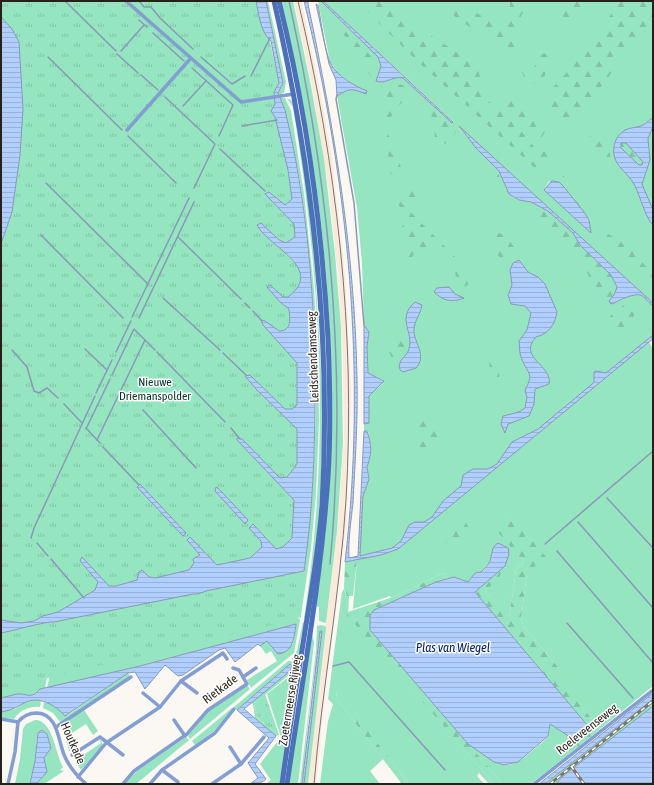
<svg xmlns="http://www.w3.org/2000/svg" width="654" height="785" viewBox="0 0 654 785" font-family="'Asap Condensed',sans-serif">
  <defs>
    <pattern id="forest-firs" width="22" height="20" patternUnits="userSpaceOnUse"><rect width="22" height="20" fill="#94e5c0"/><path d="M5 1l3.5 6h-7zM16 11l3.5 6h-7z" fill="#80c4a4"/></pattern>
    <pattern id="park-tufts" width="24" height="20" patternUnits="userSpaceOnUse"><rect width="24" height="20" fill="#94e5c0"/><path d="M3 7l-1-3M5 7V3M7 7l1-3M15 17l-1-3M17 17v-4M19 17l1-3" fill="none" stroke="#80c4a4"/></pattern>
    <pattern id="water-rules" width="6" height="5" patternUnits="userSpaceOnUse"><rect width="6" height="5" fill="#b1cffe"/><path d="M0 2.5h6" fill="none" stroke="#98b1d9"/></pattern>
  </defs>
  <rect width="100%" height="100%" fill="#fbf7f2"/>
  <polygon fill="#fbe9da" points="294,1 301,1 319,86 331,152 345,276 351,391 346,527 326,683 316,784 308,784 315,714 338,525 344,440 343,355 338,276 329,192 312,87"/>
  <g fill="#94e5c0" fill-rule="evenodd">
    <polygon points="266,1 268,1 286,82 284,93 278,94 283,83"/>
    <path d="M281 1H293L311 86 324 159 335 254 341 327 343 443 337 531 326 623 319 621V607L315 606C322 560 324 515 326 469 328 434 332 399 331 365 328 242 310 120 281 1Z"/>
    <path d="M318 1H321L378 57 381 66 377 76 387 81 399 77 403 78 452 123 453 121 323 1H653V303L458 127 499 171 509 194 518 200 531 202 548 211 573 233 580 245 611 275 614 295 609 301 613 304C618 300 635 293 641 295 645 297 649 303 653 306V335L646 345 649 342 653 349V686L600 729 554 673 559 668 524 627 521 619 527 573 510 514 503 525 518 555 524 562 516 569 509 620 485 591 501 573 500 570 505 566 489 562 481 572 475 573 468 582 454 577 447 579 444 573 393 597 391 598 390 596 353 609 357 560 360 555 363 496 369 479 367 467C373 453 371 446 368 431H364V424L369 422V396L383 383V380L368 373 367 347 369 332 364 325 362 263 357 208 337 96C350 88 351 88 366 94L338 73 330 62ZM549 181 584 212 589 220 590 232 544 190Z"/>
    <path d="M280 98H285L291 111 304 194 314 289 318 362 319 419 316 493 311 548 301 615V618L298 617 300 620 294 653 251 688 247 680 277 661 271 651 266 654 260 646 267 641 278 654 293 644 296 624 140 666 47 688 51 670 49 622 304 571C321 449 319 310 301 188 297 161 290 134 284 108Z"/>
    <path d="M287 98 294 102 312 219 324 419 318 529 306 619 304 618C331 447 321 277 293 107Z"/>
    <polygon points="297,101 313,190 323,283 328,404 326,493 311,620 309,620 318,556 326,378 303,138"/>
    <polygon points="344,589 346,595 349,596 348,615 494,784 489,784 479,773 477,776 484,784 409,784 337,691 336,698 383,759 370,771 380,784 320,784 328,721 333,704 328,699 342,592"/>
    <polygon points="303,621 305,626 303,627 300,644 301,646 280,784 266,784 271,780 260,764 281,737 267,694 296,671 297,666 292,659 297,651"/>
    <polygon points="321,625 325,626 326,628 308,784 304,784 320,630 309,715 302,784 300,784 316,651 317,626"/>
    <polygon points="1,633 48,670 45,688 28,697 17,694 1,698"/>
    <polygon points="312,633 314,642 298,784 288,784"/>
    <polygon points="288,661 291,661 296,667 295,670 254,704 258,719 279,735 276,736 255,718 253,704 251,703 290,671 291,665 290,664 237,710 234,707"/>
    <polygon points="128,673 130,676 61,723 53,713 43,708 44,702 50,703 68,715"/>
    <polygon points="247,685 250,689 190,739 188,736 210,710"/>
    <polygon points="653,699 653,707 562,777 556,784 545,784"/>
    <path d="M32 700 41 701 40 707C30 706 20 710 14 719L1 718V712L15 709 24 703Z"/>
    <polygon points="232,708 233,709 214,731 195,745 192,741"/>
    <polygon points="84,710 98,731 93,735 86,724 69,735 76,747 69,751 62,725"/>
    <path d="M35 720C53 720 55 753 63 767L60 770 64 771 44 784H36L47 772 44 758 51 748 47 734 42 730 38 733 37 736 35 761 30 784H15L20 759 23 729 26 724Z"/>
    <path d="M550 724 572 737V744L575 743 578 747 531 784H503L468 744C496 761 502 778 532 751 536 747 545 741 548 736 550 732 548 728 550 724Z"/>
    <polygon points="186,737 189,740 136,784 125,784 137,771"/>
    <polygon points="99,740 101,741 103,745 81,770 75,761 101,743"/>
  </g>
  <g fill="url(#forest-firs)">
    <polygon points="357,1 378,1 473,63 479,71 480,80 501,107 480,100 473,101 468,107 418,62"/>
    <polygon points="510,1 530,1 521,16 517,32 502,23 510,15"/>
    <polygon points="566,1 586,1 568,27 561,20"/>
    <path d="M619 1H653V17L575 122C565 126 551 121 545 111L548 93 595 41Z"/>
    <path d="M448 8C467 6 498 22 515 32V48L531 84 529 87 515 58 498 50 488 33 474 30 450 13 447 10Z"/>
    <polygon points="344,30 376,61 376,69 371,77 369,74 362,56 343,34"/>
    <path d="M555 52C553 55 548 59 547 63 543 76 549 78 534 84L531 73 541 54Z"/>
    <path d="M389 81 410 88C411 98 404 100 398 106 395 109 393 113 391 117H387L384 113 378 89Z"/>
    <polygon points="497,97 521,103 524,101 546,131 537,143"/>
    <polygon points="425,103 431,104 457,131 446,144 435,137 433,119"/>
    <polygon points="478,104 506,113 535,148 557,147 537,170 470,109"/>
    <polygon points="386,130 399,157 403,181 398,181 390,173"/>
    <path d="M590 136 608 147 612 163C602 160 589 151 586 142Z"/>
    <polygon points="621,143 626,143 644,163 639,165 621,148"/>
    <polygon points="487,168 492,168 499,175 503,186 500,189 494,188"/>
    <polygon points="557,173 563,175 579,195 589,204 591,209 589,210 583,211 559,182 556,181 549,184 544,190 554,175"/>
    <polygon points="409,184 419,192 420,197 417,208 409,206 404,192 404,186"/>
    <polygon points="395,196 462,264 428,247 416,251 407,265 409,246 402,227 409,216 392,199"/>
    <polygon points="543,208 573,233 580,245 611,275 617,287 614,295 609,301 590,279 582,260 574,251 538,222 536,216"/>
    <path d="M495 231C507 235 513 244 518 255L509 262C498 259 493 250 490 239Z"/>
    <polygon points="607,233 631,249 653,275 653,288 600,241"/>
    <path d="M458 265C466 271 468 275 468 285L463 287C457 281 452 273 458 265Z"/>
    <polygon points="625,304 632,304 636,312 623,334 608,318"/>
    <polygon points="400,340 406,343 405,347 395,360 400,373 392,369 391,356 385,341 392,343"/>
    <polygon points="495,356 499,371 500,391 495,391 490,372 489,358"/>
    <polygon points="425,419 443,434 441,440 422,453 414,449 417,439 414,429 419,422"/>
    <polygon points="510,514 546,557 527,573 521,619 524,627 559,668 555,673 600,729 578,747 575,743 572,744 572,737 578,735 588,726 475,592 500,570 501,573 499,578 485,591 509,619 516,569 524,562 497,531"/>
    <polygon points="463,519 470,529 448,546 441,535"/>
    <polygon points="357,560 353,596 347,596 344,589 345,562"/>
    <polygon points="444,573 447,579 436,582 374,610 370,630 503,784 494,784 347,615 348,612 393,597"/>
    <polygon points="337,690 409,784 402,784 336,698"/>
  </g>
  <g fill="url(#park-tufts)">
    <polygon points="1,1 261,1 289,128 302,235 302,566 293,620 1,689"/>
    <polygon points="265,694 279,735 258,719 254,704"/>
  </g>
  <g fill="url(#water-rules)" stroke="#889ab9" fill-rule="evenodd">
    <path d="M256 1H266L283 83 278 93C280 99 283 104 285 110 307 201 315 295 315 389 315 450 313 511 304 571L206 591 198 594H193L54 622C47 621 12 631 1 633V620L21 623 34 621 43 616 58 612 95 590 98 582 80 561 82 557 109 586H116L137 580 139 572 142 570 149 577 155 578 189 570 194 563 193 559 200 555 187 540 190 537 217 565 250 558 262 547 261 541 249 528 253 524 276 549 283 547 292 538 294 500 237 440V438L242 439 280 478 287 477 295 467 297 463V429L256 389 245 376 250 375 285 409H292L297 405V363L263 325 261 320 265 321 279 331C292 331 290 319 289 309L280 302 267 287 270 285 283 297H288C326 268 268 247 257 225L261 223 279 240 286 243 295 237 294 224 265 194 269 192 285 205 292 199 288 170 275 117 271 111 275 104 274 92 279 83 271 41C260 32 259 14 256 1Z"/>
    <path d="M304 1H308V4C334 127 355 253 357 379 358 421 355 462 353 503 351 521 348 541 349 558L358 556 364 431H367C372 446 372 453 367 467L369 479 363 496 360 556 392 548 401 541 409 525 415 522H424L432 517 443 501 461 486 463 475 473 469H488L497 464 512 442 538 429 591 385 594 382V372L596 371 606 373 653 335V339L649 342 398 549 381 555 345 562C367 375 349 183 304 1Z"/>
    <path d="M321 1H323L453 122 452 123 403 78C394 75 385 85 376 81L381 66 378 57Z"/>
    <path d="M316 4 318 5C321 19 325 55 332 66 339 77 355 86 367 91L366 94C351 88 350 88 337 96L336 80 329 64Z"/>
    <polygon points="1,17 12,29 19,42 23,109 20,155 12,212 1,244"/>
    <path d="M653 118V126L648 139 650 160 642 184 653 210V225C646 219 640 196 635 186 631 178 626 174 620 167 610 156 612 138 625 130 631 127 638 128 643 125 647 123 649 120 653 118ZM621 143H626L643 162 642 165H639L621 148Z"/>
    <path d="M459 126 653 303V306C649 303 645 297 641 295 635 293 618 300 613 304L610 303 609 301 614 295 617 287 611 275 580 245 573 233 548 211 531 202 519 200 509 194 499 171 476 148Z"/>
    <polygon points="552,181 559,182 564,187 584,212 589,220 591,233 544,190"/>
    <path d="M519 260 528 272 538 277 545 284 557 312C555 325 548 334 536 337 517 358 553 365 549 384L535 389 534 404 529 416 508 424 505 433 501 424 503 416 519 412 525 408 527 397 525 390C535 372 527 374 521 357 519 352 520 346 519 341L527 330 531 313 525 306 511 304 508 295 512 285 510 270 513 263Z"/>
    <path d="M449 287 455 294 464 298C451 303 444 301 434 292L437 288Z"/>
    <path d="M415 302 422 305C421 314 413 322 414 332 415 344 427 356 416 368L403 372 400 370C397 359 407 357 409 349 414 331 396 319 415 302Z"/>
    <polygon points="364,325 369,332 367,347 368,373 384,381 369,396 369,423 364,424"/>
    <polygon points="140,484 186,533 183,536 137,487"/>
    <polygon points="216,487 218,488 248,520 245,524 215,491"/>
    <path d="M498 543 508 548 509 554 505 566 475 592 588 726 577 735 570 737 550 724 548 736 518 762 504 765 494 762 468 744 370 630V615L374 610 436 582 454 577 468 582 475 573 481 572C484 569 488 565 490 561 492 555 491 547 498 543Z"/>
    <path d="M296 624C294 637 294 652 278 654L267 641 260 646 258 644 235 662 225 648 219 650 183 675 178 676 165 665 145 689 135 672 128 673 65 716C55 705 39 695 24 703 15 708 12 710 1 712V698C6 697 12 695 17 694 27 693 31 700 40 689L140 666Z"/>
    <polygon points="320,631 322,631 304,784 302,784"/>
    <polygon points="290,664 292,667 290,671 244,709 276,736 255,764 266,779 259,784 250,784 258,778 248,763 269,738 237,710"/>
    <polygon points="653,693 653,699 545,784 539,784"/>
    <polygon points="653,706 653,784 556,784 562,777"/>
    <polygon points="42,730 47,734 51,748 44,758 47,772 36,784 30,784 35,761 38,733"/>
  </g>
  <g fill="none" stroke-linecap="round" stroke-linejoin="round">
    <g stroke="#889ab9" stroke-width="1.5">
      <polyline points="65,1 116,51"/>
      <polyline points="139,1 144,7 151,7 160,18 193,49"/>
      <path d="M289 1C330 186 348 375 330 564"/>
      <polyline points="139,20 147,27"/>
      <polyline points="153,33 184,61"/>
      <polyline points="121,51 144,25"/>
      <polyline points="117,54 138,73"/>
      <polyline points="48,57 122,130"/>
      <polyline points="201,57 232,84 245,76"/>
      <polyline points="192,68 233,105 219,136"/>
      <polyline points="141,75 158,90"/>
      <polyline points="251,76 270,38"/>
      <polyline points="337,95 336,99 354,203 364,325"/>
      <polyline points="165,97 215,144 194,188"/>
      <polyline points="183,106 206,81"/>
      <polyline points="242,126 277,120"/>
      <polyline points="128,136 176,183"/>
      <polyline points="220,149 265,191"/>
      <polyline points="46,183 148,284"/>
      <polyline points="41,235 123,318"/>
      <polyline points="178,237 241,299"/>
      <polyline points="163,298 220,350"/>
      <polyline points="245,303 250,308"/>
      <polyline points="253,311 262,321"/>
      <polyline points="132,317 189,198"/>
      <polyline points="139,318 194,202"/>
      <polyline points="85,349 107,370"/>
      <polyline points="12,350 27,367 34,391 39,393 47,388 58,398"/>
      <polyline points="116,352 131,321"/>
      <polyline points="157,352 225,422"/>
      <polyline points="223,353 246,375"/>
      <polyline points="112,375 134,329 155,350"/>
      <polyline points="96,393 112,360"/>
      <polyline points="64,404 82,423"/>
      <polyline points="143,410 196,468"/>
      <polyline points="86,428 100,443"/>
      <polyline points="231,428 240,439"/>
      <polyline points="86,429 110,379"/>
      <polyline points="97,440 145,340"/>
      <polyline points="103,447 139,485"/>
      <polyline points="607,498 653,548"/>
      <polyline points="578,522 653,608"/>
      <polyline points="31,538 34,528 95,396"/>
      <polyline points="37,543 48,556"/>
      <polyline points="545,544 653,451"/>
      <polyline points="557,551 653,663"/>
      <polyline points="51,559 84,598"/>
      <polyline points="567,623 633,698"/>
      <polyline points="333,666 349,662 445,770"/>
    </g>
    <g stroke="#839ed2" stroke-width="3.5">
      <polyline points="126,1 241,102 294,94"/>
      <polyline points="127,130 191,58"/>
      <polyline points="233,668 239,670 243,677"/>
      <polyline points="181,681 197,693"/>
      <polyline points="143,693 160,707"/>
      <polyline points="1,719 18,722"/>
      <polyline points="174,720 185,736"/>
      <path d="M18 722C23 716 29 713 37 713 59 714 58 743 65 757 70 768 77 776 86 784"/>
      <polyline points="56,727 131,677"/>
      <polyline points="230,747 241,764"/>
      <polyline points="72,755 100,737 123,755"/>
      <polyline points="162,770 178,782"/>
      <polyline points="78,777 106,743 160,707 181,681 223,653 227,659"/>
      <polyline points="8,784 15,752 18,722"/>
      <polyline points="123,784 134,771 187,734 208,710 247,684 243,677 256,668"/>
      <polyline points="150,784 162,770 215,733 234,709"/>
      <polyline points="212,784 241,764 264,737"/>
      <polyline points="534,784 653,690"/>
    </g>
    <g stroke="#4c70bc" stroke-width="5">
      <path d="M274 1C312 166 332 335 322 505 319 547 312 589 305 631 297 682 289 733 282 784"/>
      <path d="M279 1C306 111 322 225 328 338 330 385 331 431 328 477 321 580 302 682 287 784"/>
    </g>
    <path stroke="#7c756f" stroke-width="1" d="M298 1C337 165 356 332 346 500 340 595 322 689 314 784"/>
    <g stroke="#7c756f" stroke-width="3">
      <g id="rail">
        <polyline points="571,766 584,784"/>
        <polyline points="550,784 653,701"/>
      </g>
    </g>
    <use href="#rail" stroke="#fff" stroke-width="1.5" stroke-dasharray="4.5" stroke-linecap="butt"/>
  </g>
  <g text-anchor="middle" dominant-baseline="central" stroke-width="3" stroke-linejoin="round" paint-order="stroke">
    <g font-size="12" fill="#281f18" stroke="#fff">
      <text transform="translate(313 357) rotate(-92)">Leidschendamseweg</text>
      <text transform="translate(220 689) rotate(-37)">Rietkade</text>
      <text transform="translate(290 700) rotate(-81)">Zoetermeerse Rijweg</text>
      <text transform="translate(587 729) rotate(-38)">Roeleveenseweg</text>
      <text transform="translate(73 743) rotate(66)">Houtkade</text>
    </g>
    <g font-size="12" fill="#013523" stroke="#fff">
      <text x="155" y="382">Nieuwe<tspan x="155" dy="14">Driemanspolder</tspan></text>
    </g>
    <g font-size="13" font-style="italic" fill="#002466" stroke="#fff">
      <text x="453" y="647">Plas van Wiegel</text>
    </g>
  </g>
  <rect width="654" height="785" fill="none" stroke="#281f18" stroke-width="4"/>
</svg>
